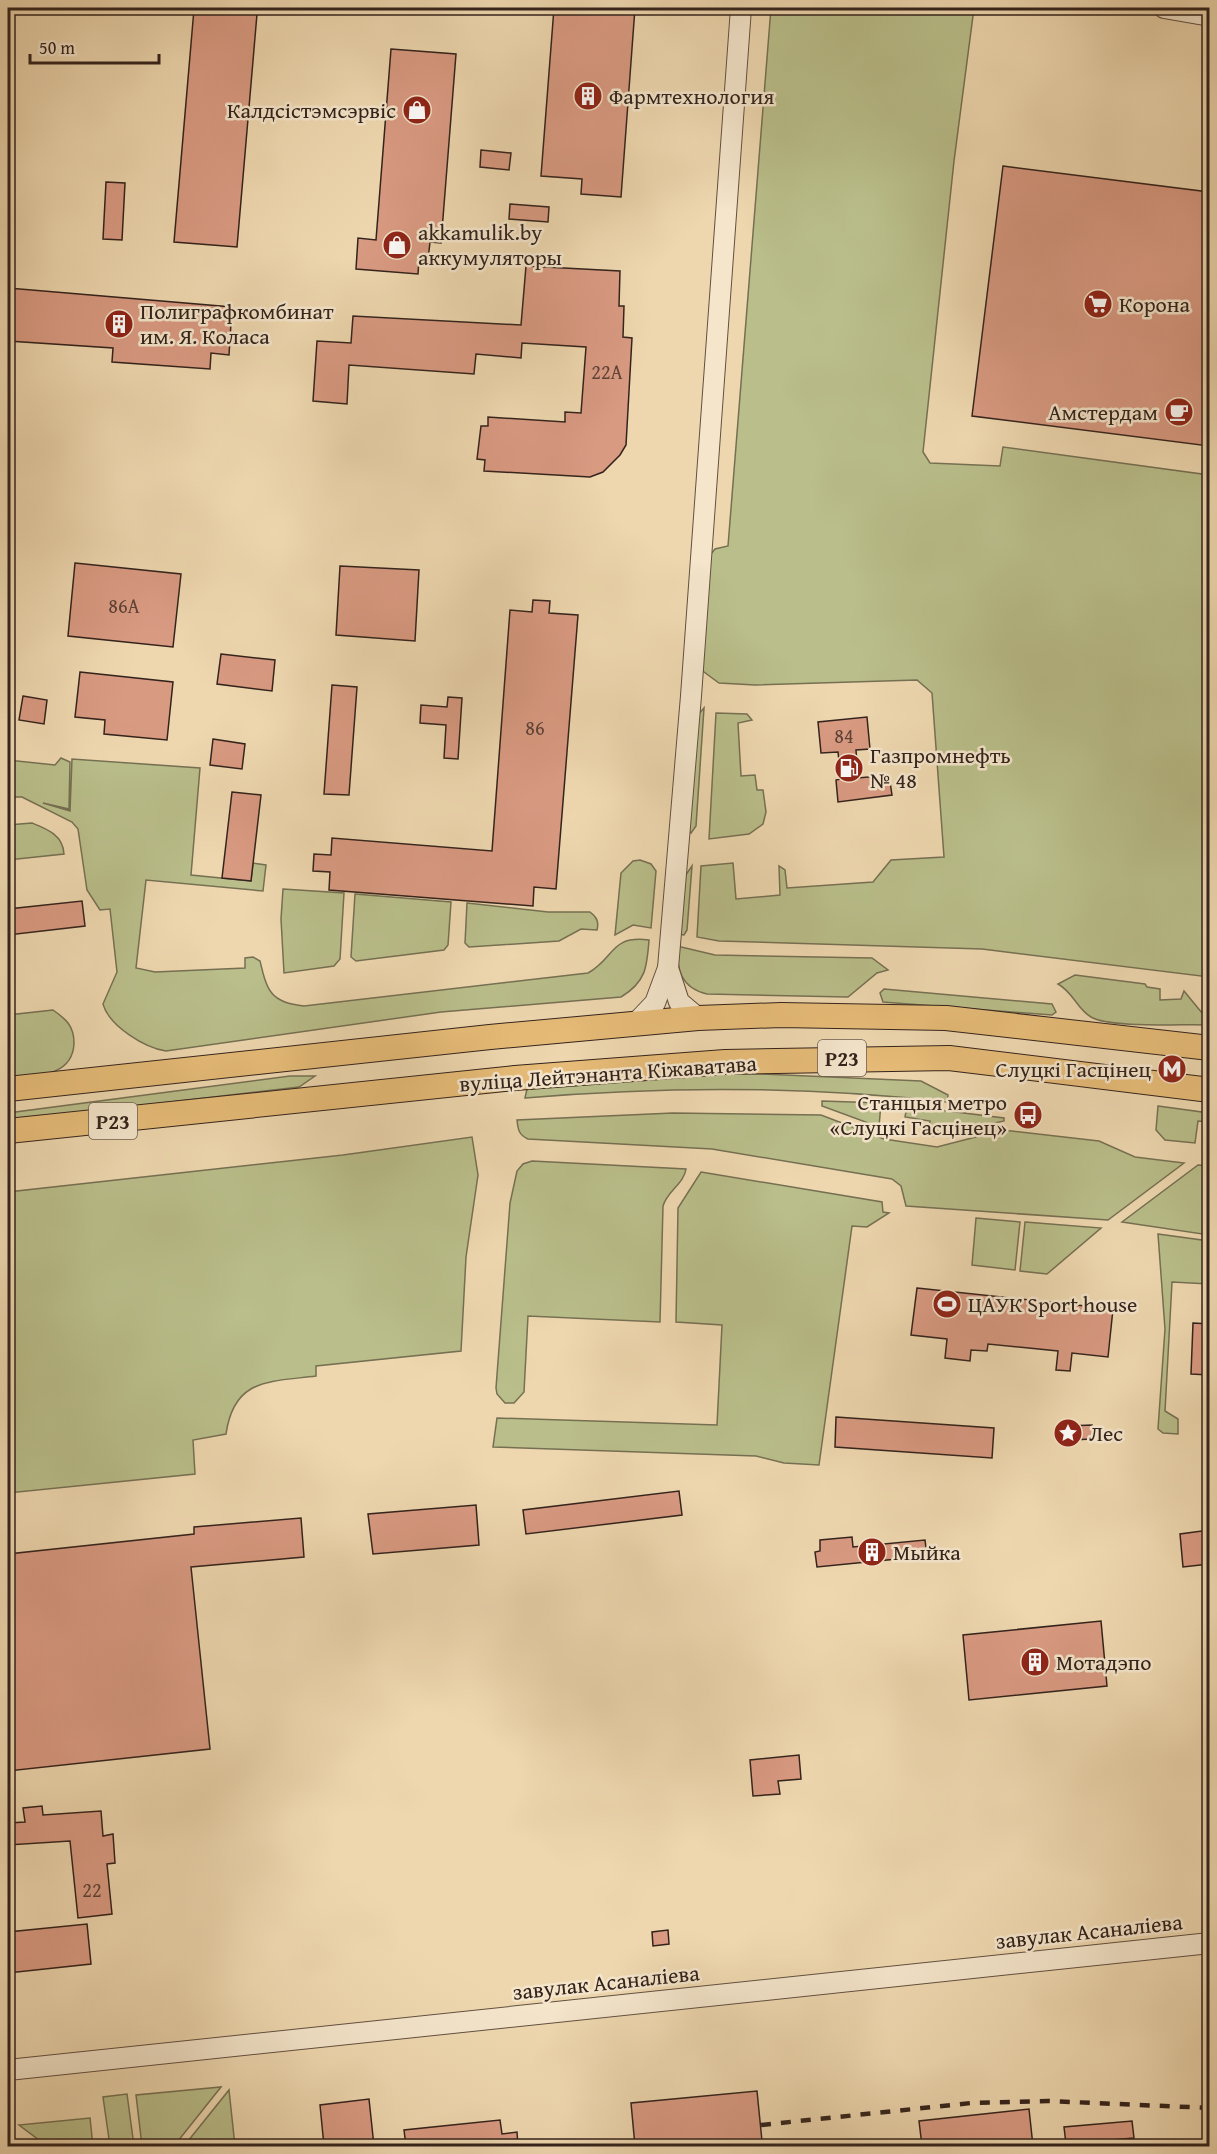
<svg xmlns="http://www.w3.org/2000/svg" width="1217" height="2154" viewBox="0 0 1217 2154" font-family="'Gentium Book Plus',serif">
  <rect width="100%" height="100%" fill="#eed7af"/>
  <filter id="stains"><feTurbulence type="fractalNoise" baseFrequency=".00333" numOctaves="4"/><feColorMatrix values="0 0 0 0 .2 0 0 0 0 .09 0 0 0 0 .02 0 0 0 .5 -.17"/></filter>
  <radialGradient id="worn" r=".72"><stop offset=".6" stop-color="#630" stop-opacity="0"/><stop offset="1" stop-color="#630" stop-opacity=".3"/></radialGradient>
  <g fill="#b9be8a" stroke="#767053" stroke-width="1.5">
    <polygon points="771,8 974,8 954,161 923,452 930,463 1000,466 1003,447 1209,475 1209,977 982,949 719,941 697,937 701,866 733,863 736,899 780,895 779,866 785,870 787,888 873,882 891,860 944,857 932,693 917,680 755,685 719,683 700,669 706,560 715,549 728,546"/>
    <polygon points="704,708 696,826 691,833 687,829 696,717"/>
    <polygon points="716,713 747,714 752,720 738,723 741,776 755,775 757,790 763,790 766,812 763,824 749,834 709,839"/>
    <path d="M61 758 70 762 69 809 43 803 70 811 72 759 200 768 191 875 251 881 253 863 266 865 263 891 146 880 136 968 155 972 245 968V958L253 957 260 961C267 990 270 1003 304 1006L588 973C615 958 610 935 649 940 647 967 646 982 621 997L441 1012 166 1051C145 1048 109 1026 103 1004L117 972 110 909 100 910 87 890 78 829 72 822 22 797H8V760L55 765Z"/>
    <path d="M32 823C47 829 63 835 64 854L8 860V825Z"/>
    <polygon points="640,860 651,864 656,871 651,928 633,925 615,935 621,873 633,861"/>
    <polygon points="692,866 687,930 684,935 677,934 685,876"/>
    <polygon points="283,889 344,893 340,959 334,966 284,973 281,919"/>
    <polygon points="355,894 451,902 448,945 444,950 356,961 351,957"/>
    <path d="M467 903 548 912H590C597 917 599 922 597 930L581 929 559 941 469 947 465 943Z"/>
    <path d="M677 946 715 955 872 958 888 970 877 973 848 997 707 994C681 988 677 970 677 946Z"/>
    <path d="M1075 975 1145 984 1147 987 1160 989V1000L1181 999 1184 991 1207 1019V1025C1183 1024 1109 1028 1091 1017 1077 1009 1073 992 1058 984Z"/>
    <polygon points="884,989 1052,1004 1056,1012 1052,1015 883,1002 880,993"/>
    <path d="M53 1010C66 1019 74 1026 74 1043 73 1078 33 1076 8 1079V1015Z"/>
    <path d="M719 1072 921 1081 948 1095 947 1102C808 1086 666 1086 525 1098L527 1089Z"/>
    <polygon points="290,1076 315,1076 299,1087 8,1121 8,1113"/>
    <polygon points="822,1101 881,1103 879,1127 822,1106"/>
    <polygon points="907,1106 1004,1118 1004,1121 937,1136 928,1135 930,1121 905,1117"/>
    <polygon points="1158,1106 1209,1113 1209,1122 1198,1121 1195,1143 1165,1140 1156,1130"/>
    <path d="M673 1113 821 1115 884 1139 937 1147 1003 1130 1099 1141 1135 1157 1184 1163 1108 1220 906 1206 901 1186 892 1179 712 1149 528 1139C519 1135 518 1130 517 1120Z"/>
    <path d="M472 1137 478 1175 466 1257 461 1351 316 1366V1376C269 1382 234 1378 226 1434L193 1440 195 1474 8 1493V1192L343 1155Z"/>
    <path d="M532 1161 686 1169C684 1184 667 1191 663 1206L660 1322 528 1316 524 1392 514 1403H505L497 1394 496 1388 510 1203 517 1171 523 1164Z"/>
    <polygon points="1198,1165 1209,1166 1209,1235 1122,1222"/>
    <polygon points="701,1172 882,1202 883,1212 889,1213 867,1227 852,1226 819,1465 784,1463 756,1456 493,1447 497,1418 717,1425 722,1325 676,1322 678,1208"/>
    <polygon points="976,1218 1020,1222 1015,1270 972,1265"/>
    <polygon points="1025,1222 1101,1228 1047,1274 1020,1271"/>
    <polygon points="1158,1234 1209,1241 1209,1284 1172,1282 1165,1411 1178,1419 1178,1434 1163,1433 1158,1429 1165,1329"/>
    <polygon points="221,2087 174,2146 142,2146 136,2095"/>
    <polygon points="229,2090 235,2146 184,2146"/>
    <polygon points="127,2094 134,2146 110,2146 103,2097"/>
    <polygon points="90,2118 93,2146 47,2146 19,2125"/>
  </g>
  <g fill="#d99a82" stroke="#33231c" stroke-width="1.5">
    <polygon points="554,8 635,8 621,197 581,194 582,179 541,176"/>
    <polygon points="194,9 257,14 237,247 174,242"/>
    <polygon points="391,49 456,54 441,243 430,242 428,260 419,260 418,274 356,269 358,238 376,240"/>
    <polygon points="481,150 511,153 509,170 480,167"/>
    <polygon points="1003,166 1209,192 1209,446 972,416"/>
    <polygon points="106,182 125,183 122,240 103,239"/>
    <polygon points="510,204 549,207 548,222 509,219"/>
    <polygon points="526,266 620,271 619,306 624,306 623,337 632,338 626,445 620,455 603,472 590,477 484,471 485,460 477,459 481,426 488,426 488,417 565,422 565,412 581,413 586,347 522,343 521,358 476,354 474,374 349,365 347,404 313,401 317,341 351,343 353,316 521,325"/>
    <polygon points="8,288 232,307 229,355 211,353 210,369 112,362 113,348 8,341"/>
    <polygon points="75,563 181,574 173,647 68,636"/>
    <polygon points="340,566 419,570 415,641 336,635"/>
    <polygon points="533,600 550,601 549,613 578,615 556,889 534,887 533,906 329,890 330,872 313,871 314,854 331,855 332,838 492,851 510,610 532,612"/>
    <polygon points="221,654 275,660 272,691 217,684"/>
    <polygon points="80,672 173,682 167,740 104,734 105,720 75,717"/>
    <polygon points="332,685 357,687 349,795 324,794"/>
    <polygon points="23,696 47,700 44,724 19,720"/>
    <polygon points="448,697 462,698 458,759 444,758 446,725 420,723 421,705 447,707"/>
    <polygon points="867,717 870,749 856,750 858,778 889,775 892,795 838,802 836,780 841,779 838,752 821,753 818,722"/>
    <polygon points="213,739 245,744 242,769 210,765"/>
    <polygon points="232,792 261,795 251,881 222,878"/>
    <polygon points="82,901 85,926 8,935 8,909"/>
    <polygon points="917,1288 1113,1309 1108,1357 1072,1353 1070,1371 1056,1370 1058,1351 988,1344 987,1351 971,1350 970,1361 945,1358 947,1339 911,1335"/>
    <polygon points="1193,1323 1209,1324 1209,1375 1191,1374"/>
    <polygon points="836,1417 994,1428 992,1458 835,1447"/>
    <polygon points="1092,1425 1093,1439 1068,1440 1067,1426"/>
    <polygon points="679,1491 682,1515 526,1534 523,1510"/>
    <polygon points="476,1505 479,1545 373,1554 368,1514"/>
    <polygon points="301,1518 304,1557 191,1567 210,1749 8,1771 8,1554 194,1534 194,1527"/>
    <polygon points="1209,1530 1209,1564 1183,1567 1180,1534"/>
    <polygon points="852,1537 853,1547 925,1540 927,1556 817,1567 815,1552 820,1551 820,1540"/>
    <polygon points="1101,1621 1107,1686 969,1700 963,1635"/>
    <polygon points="799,1755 801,1779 778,1781 780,1794 753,1796 750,1760"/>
    <polygon points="42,1806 43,1815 101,1811 103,1836 113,1834 115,1863 107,1864 112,1914 78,1918 70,1841 8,1845 8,1823 25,1822 23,1808"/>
    <polygon points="87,1924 91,1964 8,1973 8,1932"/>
    <polygon points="668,1930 669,1944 653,1946 652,1932"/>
    <polygon points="757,2091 762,2141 709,2146 635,2146 631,2103"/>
    <polygon points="369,2099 374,2146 324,2146 320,2105"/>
    <polygon points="1029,2109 1033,2146 922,2146 919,2121"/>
    <polygon points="500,2120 502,2134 517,2132 518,2146 406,2146 404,2130"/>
    <polygon points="1132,2121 1134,2138 1066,2144 1064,2127"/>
  </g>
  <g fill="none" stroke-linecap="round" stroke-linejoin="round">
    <g stroke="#625041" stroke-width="22">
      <g id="tertiary">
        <polyline points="1164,8 1210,16"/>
        <polyline points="668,968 679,1002 698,1018"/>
        <polyline points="635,1024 655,1003 668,968 691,696 741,8"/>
        <polyline points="8,2070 1210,1943"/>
      </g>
    </g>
    <g stroke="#33231c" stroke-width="26">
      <g id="primary">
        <polyline points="8,1089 490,1037 698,1018 781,1015 946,1018 1210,1048"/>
        <polyline points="8,1131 515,1078 725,1062 949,1058 1210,1090"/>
      </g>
    </g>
    <use href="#tertiary" stroke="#f4e5cb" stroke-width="20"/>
    <use href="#primary" stroke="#e7bc78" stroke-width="24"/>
    <polyline stroke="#33231c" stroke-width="4.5" stroke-dasharray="10 10" stroke-linecap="butt" points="761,2125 971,2103 1048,2101 1210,2108"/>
  </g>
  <defs>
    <g id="building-disc" transform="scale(1.5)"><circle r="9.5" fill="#8f2418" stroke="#f4e5cb"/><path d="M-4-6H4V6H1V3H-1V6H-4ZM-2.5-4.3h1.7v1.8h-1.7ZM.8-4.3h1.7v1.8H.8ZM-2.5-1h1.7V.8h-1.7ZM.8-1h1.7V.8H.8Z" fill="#fff"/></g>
    <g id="shop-disc" transform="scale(1.5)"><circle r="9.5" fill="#8f2418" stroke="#f4e5cb"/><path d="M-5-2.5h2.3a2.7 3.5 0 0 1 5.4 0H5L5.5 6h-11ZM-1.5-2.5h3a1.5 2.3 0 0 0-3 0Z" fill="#fff"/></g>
    <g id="supermarket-disc" transform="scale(1.5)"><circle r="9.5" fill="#8f2418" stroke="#f4e5cb"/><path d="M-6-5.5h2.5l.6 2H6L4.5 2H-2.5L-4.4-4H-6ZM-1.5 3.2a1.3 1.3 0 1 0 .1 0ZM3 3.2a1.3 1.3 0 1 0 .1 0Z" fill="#fff"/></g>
    <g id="cafe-disc" transform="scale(1.5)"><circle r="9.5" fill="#8f2418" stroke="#f4e5cb"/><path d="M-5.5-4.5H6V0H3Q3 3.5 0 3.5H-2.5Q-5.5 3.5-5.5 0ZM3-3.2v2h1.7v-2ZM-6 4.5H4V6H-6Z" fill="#fff"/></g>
    <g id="fuel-disc" transform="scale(1.5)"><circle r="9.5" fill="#8f2418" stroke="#f4e5cb"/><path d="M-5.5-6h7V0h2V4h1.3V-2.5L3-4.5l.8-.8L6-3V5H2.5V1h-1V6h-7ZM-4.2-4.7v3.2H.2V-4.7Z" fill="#fff"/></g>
    <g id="metro-disc" transform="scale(1.5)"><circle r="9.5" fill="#8f2418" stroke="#f4e5cb"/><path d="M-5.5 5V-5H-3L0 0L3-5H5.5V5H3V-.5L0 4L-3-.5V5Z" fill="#fff"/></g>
    <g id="bus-disc" transform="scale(1.5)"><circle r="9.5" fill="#8f2418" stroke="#f4e5cb"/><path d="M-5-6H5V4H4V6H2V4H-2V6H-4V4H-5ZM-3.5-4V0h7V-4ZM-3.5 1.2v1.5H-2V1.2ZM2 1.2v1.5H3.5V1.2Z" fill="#fff"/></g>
    <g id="stadium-disc" transform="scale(1.5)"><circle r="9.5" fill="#8f2418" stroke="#f4e5cb"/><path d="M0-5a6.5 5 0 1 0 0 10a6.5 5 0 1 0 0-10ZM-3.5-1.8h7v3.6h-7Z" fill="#fff"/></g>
    <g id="sight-disc" transform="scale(1.5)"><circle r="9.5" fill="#8f2418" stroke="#f4e5cb"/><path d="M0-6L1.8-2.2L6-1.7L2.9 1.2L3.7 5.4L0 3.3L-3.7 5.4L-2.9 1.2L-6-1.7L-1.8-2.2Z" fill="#fff"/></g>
  </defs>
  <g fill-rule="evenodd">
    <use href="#building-disc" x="588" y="96"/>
    <use href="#shop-disc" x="417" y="110"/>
    <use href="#shop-disc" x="397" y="245"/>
    <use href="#supermarket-disc" x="1098" y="304"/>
    <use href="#building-disc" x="119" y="324"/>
    <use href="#cafe-disc" x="1179" y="412"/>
    <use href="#fuel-disc" x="849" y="768"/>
    <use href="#metro-disc" x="1172" y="1069"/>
    <use href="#bus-disc" x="1028" y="1115"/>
    <use href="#stadium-disc" x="947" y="1304"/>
    <use href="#sight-disc" x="1068" y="1433"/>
    <use href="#building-disc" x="872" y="1552"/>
    <use href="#building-disc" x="1035" y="1662"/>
  </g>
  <g text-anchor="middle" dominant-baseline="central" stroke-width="5" stroke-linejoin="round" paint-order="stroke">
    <g font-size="20" fill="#5c4136">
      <text x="607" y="371">22А</text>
      <text x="124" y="605">86А</text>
      <text x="535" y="727">86</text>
      <text x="844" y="735">84</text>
      <text x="92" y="1889">22</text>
    </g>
    <g fill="#f4e5cb" stroke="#6d5d50" stroke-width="1.5">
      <rect x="818" y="1040" width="48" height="36" rx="4.5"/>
      <rect x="89" y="1103" width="48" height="36" rx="4.5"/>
    </g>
    <g font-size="21" font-weight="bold" fill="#33231c">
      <text x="842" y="1058">Р23</text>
      <text x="113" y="1121">Р23</text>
    </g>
    <g font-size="22" fill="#33231c" stroke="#f4e5cb" text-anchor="start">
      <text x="609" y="96">Фармтехнология</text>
      <text x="396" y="110" text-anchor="end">Калдсістэмсэрвіс</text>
      <text x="418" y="232">akkamulik.by<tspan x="418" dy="25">аккумуляторы</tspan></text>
      <text x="1119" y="304">Корона</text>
      <text x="140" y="311">Полиграфкомбинат<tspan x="140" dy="25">им. Я. Коласа</tspan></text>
      <text x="1158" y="412" text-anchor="end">Амстердам</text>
      <text x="870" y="755">Газпромнефть<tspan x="870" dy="25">№ 48</tspan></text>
      <text x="1151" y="1069" text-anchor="end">Слуцкі Гасцінец</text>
      <text x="1007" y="1102" text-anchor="end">Станцыя метро<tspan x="1007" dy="25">«Слуцкі Гасцінец»</tspan></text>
      <text x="968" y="1304">ЦАУК Sport house</text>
      <text x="1089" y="1433">Лес</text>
      <text x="893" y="1552">Мыйка</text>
      <text x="1056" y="1662">Мотадэпо</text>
    </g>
    <g font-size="22" fill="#33231c" stroke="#f4e5cb">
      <text transform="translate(608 1073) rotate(-4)">вуліца Лейтэнанта Кіжаватава</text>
      <text transform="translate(1089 1931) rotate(-6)">завулак Асаналіева</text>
      <text transform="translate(606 1982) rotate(-6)">завулак Асаналіева</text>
    </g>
  </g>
  <rect width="1217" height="2154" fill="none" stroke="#eed7af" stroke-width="30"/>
  <rect x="9" y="9" width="1199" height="2136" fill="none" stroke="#33231c" stroke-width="3"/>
  <rect x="15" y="15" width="1187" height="2124" fill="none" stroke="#33231c" stroke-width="1.5"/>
  <path d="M30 54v9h129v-9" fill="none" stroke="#33231c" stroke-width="3"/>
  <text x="39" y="54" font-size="18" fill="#33231c" stroke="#f4e5cb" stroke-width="4.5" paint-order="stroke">50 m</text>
  <rect width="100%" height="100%" filter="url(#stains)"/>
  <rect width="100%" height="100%" fill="url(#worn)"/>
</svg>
